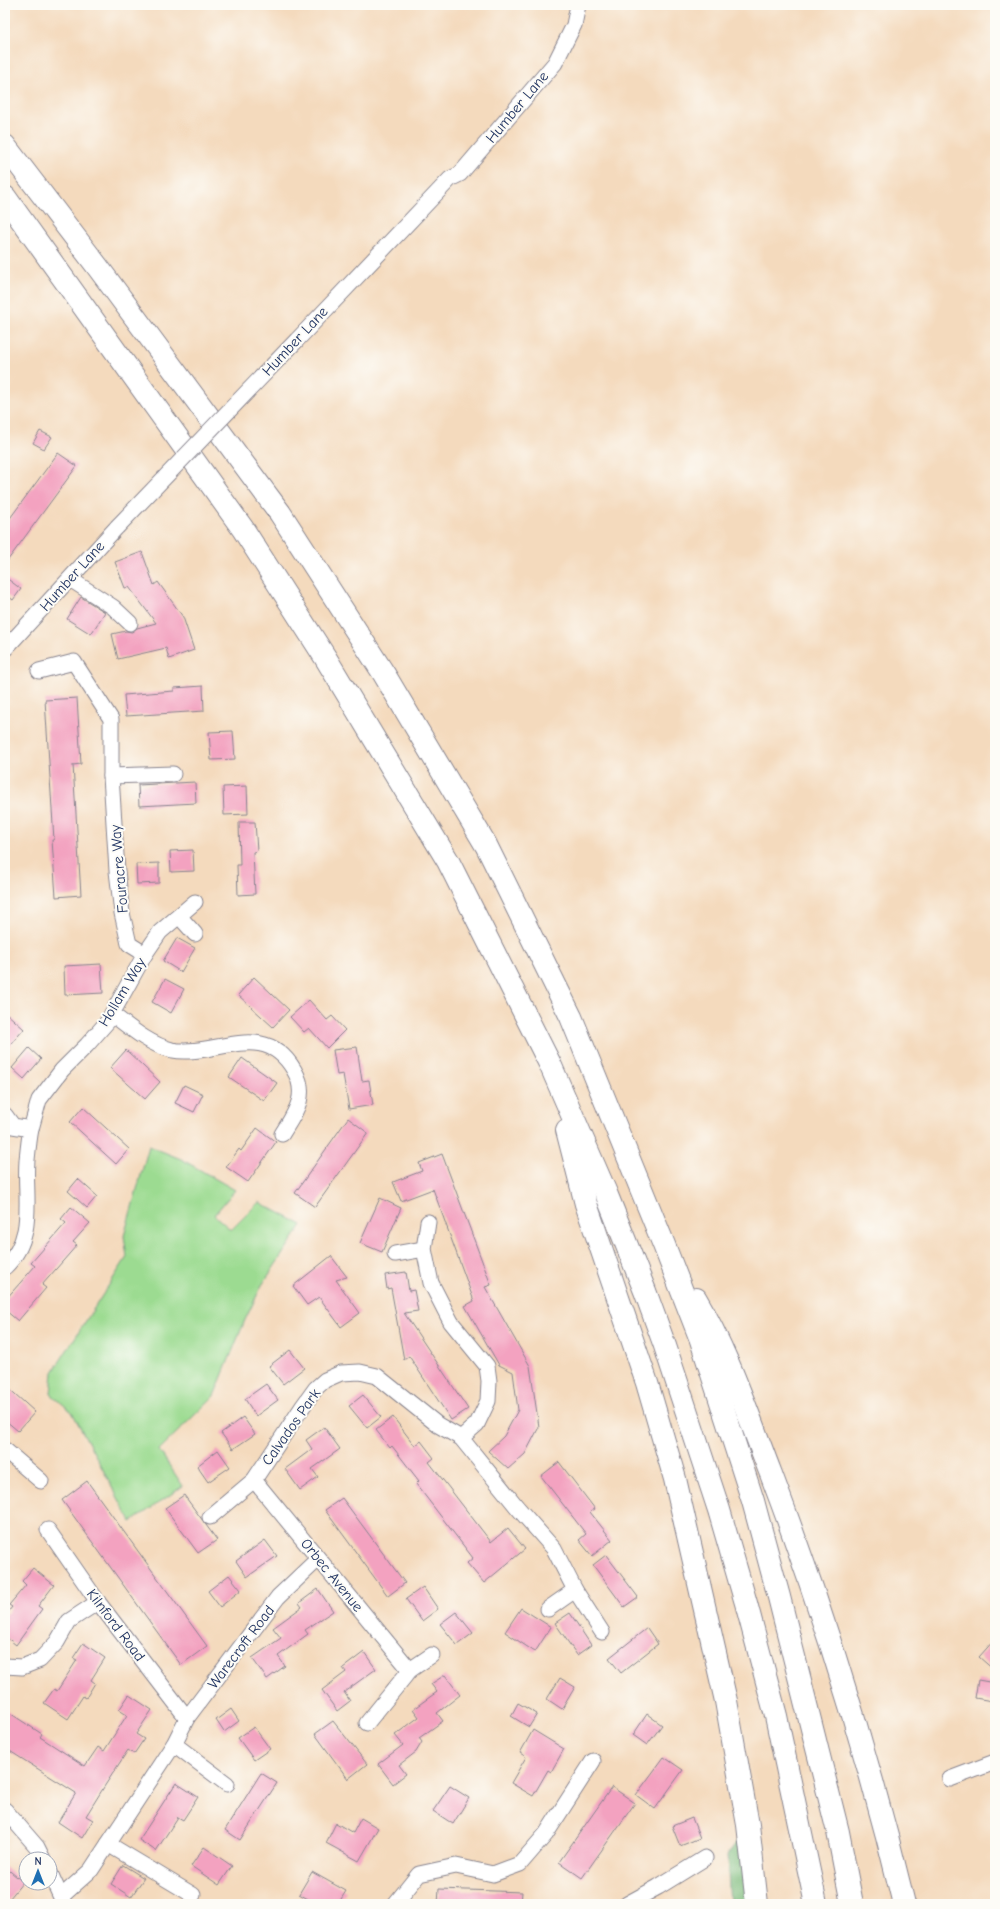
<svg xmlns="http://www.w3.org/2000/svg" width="1000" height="1909" viewBox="0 0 1000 1909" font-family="'Comic Neue',sans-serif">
  <rect width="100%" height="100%" fill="#fdfcf7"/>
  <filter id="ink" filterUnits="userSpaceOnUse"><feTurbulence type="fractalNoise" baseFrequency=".025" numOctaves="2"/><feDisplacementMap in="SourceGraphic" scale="8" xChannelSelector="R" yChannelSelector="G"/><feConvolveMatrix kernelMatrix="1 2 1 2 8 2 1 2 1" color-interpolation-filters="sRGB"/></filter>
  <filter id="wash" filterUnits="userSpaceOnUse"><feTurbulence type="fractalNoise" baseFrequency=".012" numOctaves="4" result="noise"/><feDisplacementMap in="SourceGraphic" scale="16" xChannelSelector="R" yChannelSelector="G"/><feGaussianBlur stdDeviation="0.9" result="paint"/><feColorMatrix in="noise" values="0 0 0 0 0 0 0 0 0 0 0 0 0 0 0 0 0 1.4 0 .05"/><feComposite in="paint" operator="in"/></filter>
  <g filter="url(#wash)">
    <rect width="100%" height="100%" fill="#f4dabd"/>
    <polygon fill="#9cdb91" stroke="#5c8578" points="149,1146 181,1159 235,1190 214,1215 231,1230 259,1202 302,1225 262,1285 245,1320 214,1396 159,1450 183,1486 131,1522 72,1412 51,1394 53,1372 127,1257 124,1236"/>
    <polygon fill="#7dbb7b" stroke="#4c756c" points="742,1835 748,1904 730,1904 727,1855"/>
    <g id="blocks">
      <g fill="#f3a2c0">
        <polygon points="40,431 52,437 44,449 33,443"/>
        <polygon points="58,453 77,466 5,564 5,525"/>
        <polygon points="142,552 154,585 158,582 183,617 194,650 169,659 166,648 118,659 112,634 126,631 132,632 137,628 156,623 129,587 125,588 115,562"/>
        <polygon points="5,577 21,589 13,600 5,594"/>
        <polygon points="81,597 105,612 91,634 67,619"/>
        <polygon points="203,686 204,711 126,716 124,695 174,691 174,688"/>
        <polygon points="77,698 81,764 73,765 81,895 56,897 52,840 54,840 45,700"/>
        <polygon points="233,731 235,759 211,760 209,732"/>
        <polygon points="195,782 196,803 139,806 138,785"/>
        <polygon points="247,786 248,814 224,815 223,787"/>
        <polygon points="239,822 255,822 257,851 253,852 255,894 238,895 237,865 240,865"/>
        <polygon points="193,850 194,871 171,872 170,851"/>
        <polygon points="159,863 159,883 137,884 136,864"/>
        <polygon points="177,938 195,948 181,972 163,961"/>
        <polygon points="101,964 103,993 65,995 64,966"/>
        <polygon points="254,977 289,1010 273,1027 238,995"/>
        <polygon points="165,979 184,989 171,1013 152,1002"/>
        <polygon points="309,1000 327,1020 332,1016 345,1030 327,1048 309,1028 304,1032 290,1017"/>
        <polygon points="5,1012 24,1029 5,1051"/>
        <polygon points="357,1047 362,1081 369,1080 373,1105 349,1109 343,1074 337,1075 333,1050"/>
        <polygon points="29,1048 41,1059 24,1079 12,1068"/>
        <polygon points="126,1050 160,1082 145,1099 110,1068"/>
        <polygon points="242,1058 277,1083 264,1101 229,1077"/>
        <polygon points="184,1085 203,1094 194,1112 175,1103"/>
        <polygon points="83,1107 129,1149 116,1164 70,1122"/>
        <polygon points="348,1118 368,1133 315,1207 295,1193"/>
        <polygon points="257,1128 276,1142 248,1182 226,1167 239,1149 241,1151"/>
        <polygon points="442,1154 491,1285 485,1287 530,1366 539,1427 525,1454 508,1469 488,1451 504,1436 518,1410 513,1372 499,1365 465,1306 474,1301 433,1189 401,1201 393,1182 422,1171 419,1163"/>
        <polygon points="78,1179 97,1196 87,1208 68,1191"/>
        <polygon points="380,1198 401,1208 382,1252 360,1243"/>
        <polygon points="71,1207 90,1223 73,1242 77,1245 42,1285 46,1288 18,1321 5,1310 5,1300 35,1266 31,1263 66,1223 61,1219"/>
        <polygon points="331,1256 347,1277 336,1280 360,1313 341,1327 319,1297 307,1305 293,1286"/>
        <polygon points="406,1272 409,1291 414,1290 418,1311 404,1313 468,1409 451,1420 409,1356 404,1360 391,1288 387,1289 385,1275"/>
        <polygon points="290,1350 304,1368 283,1384 269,1366"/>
        <polygon points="266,1384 278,1400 256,1416 245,1399"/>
        <polygon points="5,1385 35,1412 18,1431 5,1420"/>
        <polygon points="363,1395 381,1417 367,1428 349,1406"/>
        <polygon points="243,1417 255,1434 233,1449 221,1433"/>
        <polygon points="393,1417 415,1446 421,1441 434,1458 429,1462 491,1542 508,1528 525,1549 484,1583 467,1563 473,1558 416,1484 419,1481 392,1446 390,1448 376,1430"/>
        <polygon points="324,1427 340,1449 312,1469 318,1477 300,1490 285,1469 312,1449 306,1440"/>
        <polygon points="218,1450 230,1467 208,1482 197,1466"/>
        <polygon points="559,1462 595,1509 590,1512 612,1540 592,1556 579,1540 586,1534 541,1476"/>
        <polygon points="87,1481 207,1646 181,1665 62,1500"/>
        <polygon points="184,1495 217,1540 198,1553 165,1508"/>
        <polygon points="342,1498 405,1583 388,1596 325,1510"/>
        <polygon points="265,1540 277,1556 247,1577 236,1561"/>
        <polygon points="606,1555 638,1597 624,1607 593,1565"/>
        <polygon points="33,1568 54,1585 38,1606 42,1609 16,1645 5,1636 5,1616 12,1607 9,1605 26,1585 22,1581"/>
        <polygon points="229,1575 241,1590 220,1607 208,1591"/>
        <polygon points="423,1587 438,1609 422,1621 406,1599"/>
        <polygon points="318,1589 333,1611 305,1630 308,1634 278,1656 285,1666 267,1679 252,1658 281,1638 273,1628 302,1607 299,1603"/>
        <polygon points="521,1608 551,1627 535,1652 505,1632"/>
        <polygon points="456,1612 473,1633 457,1645 440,1624"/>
        <polygon points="570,1613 591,1645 577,1655 555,1623"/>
        <polygon points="647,1628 658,1644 621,1673 609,1658"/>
        <polygon points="995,1639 995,1671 979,1657"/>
        <polygon points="83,1643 105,1658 91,1680 95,1683 86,1698 83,1696 68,1719 44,1703 54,1689 57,1691 77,1660 73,1658"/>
        <polygon points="364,1652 376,1669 344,1692 350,1701 337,1711 322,1690 346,1672 343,1668"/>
        <polygon points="445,1675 460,1695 437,1713 443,1721 419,1738 422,1742 416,1752 399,1765 406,1774 393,1784 378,1764 403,1745 395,1735 419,1717 413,1709 437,1692 431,1684"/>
        <polygon points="560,1678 575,1687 562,1709 547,1699"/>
        <polygon points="978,1680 995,1683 992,1701 975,1698"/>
        <polygon points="129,1695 152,1710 136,1734 144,1739 134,1754 128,1750 104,1787 86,1816 93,1820 82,1838 58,1822 76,1793 5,1748 5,1710 42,1734 40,1737 85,1766 98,1747 104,1751 127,1715 119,1710"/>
        <polygon points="518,1703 537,1714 529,1727 511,1716"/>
        <polygon points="231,1709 239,1721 224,1732 216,1720"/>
        <polygon points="647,1714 662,1725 647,1745 633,1735"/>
        <polygon points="333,1721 367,1764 348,1779 315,1734"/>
        <polygon points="254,1727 270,1749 254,1760 238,1738"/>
        <polygon points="533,1730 564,1749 551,1772 548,1770 533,1796 511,1783 526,1757 520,1753"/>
        <polygon points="664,1757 683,1770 655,1809 636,1795"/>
        <polygon points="261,1773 277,1783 240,1840 225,1830"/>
        <polygon points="176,1783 198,1797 183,1820 178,1817 156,1851 139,1840"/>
        <polygon points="450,1786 469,1798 453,1824 433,1811"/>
        <polygon points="612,1787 635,1803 582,1878 559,1862"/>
        <polygon points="361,1818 378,1828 359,1861 326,1843 336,1823 353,1833"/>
        <polygon points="692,1818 700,1838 680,1846 672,1826"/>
        <polygon points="204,1847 232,1866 219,1885 191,1866"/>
        <polygon points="123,1865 144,1878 131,1897 111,1884"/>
        <polygon points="5,1867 23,1882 5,1904"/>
        <polygon points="312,1872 346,1891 338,1904 317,1904 299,1894"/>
        <polygon points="439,1889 522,1892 521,1904 438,1904"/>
      </g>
    </g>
  </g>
  <g filter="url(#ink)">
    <use href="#blocks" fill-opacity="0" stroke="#88848e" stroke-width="1"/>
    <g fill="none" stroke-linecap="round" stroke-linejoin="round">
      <g stroke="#88848e" stroke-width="17">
        <g id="street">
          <polyline points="297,340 450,179 460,174 555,63 574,25 578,5"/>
          <polyline points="70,579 113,607 130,623"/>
          <polyline points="5,649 117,527"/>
          <polyline points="39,671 74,662 111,719 111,776 117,871 122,913 129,944 145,954"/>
          <polyline points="111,776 173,774"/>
          <polyline points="179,916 195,934"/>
          <path d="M112 1014C129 1027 150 1045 172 1050 215 1058 264 1018 294 1070 309 1095 295 1113 282 1134"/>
          <path d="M5 1115 13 1126 31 1129C29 1139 28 1150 27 1160 24 1198 37 1236 5 1267"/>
          <polyline points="31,1129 39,1100 62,1070 87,1045 108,1021 145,954 160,932 195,902"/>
          <polyline points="428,1222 424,1249 431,1283 451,1322 487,1366 489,1381 488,1401 477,1424 461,1438"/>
          <polyline points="395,1254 424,1249"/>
          <polyline points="5,1450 41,1481"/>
          <polyline points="254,1480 410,1670"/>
          <polyline points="210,1517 254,1480 303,1406 316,1388 325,1380 341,1373 360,1372 377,1376 438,1425 461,1438 517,1507 554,1549 575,1590 602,1632"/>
          <polyline points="48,1530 98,1602 187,1718"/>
          <polyline points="548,1609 575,1590"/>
          <polyline points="5,1666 22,1667 40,1660 57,1642 69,1621 98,1602"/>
          <polyline points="367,1723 410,1670 432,1655"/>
          <polyline points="174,1744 227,1784"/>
          <polyline points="950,1779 995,1762"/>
          <polyline points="5,1810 37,1847 43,1859"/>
          <polyline points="108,1844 193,1895"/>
          <polyline points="50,1873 64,1904"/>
          <polyline points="62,1896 91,1870 174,1744 187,1718 278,1597 318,1559"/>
          <polyline points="395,1904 419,1874 456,1866 493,1874 520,1864 546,1834 593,1761"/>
          <polyline points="627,1904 658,1887 705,1858"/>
        </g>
      </g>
      <g stroke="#88848e" stroke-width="24">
        <g id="highway">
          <polyline points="5,146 97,266 280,513 384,674 486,845 571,1017 664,1245 701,1340 753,1501 779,1597 838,1832 852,1904"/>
          <polyline points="5,197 243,529 325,657 448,861 550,1064 606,1193 645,1291 665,1346 719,1510 746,1603 776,1716 816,1904"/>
          <polyline points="567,1130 586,1204 647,1383 675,1479 726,1701 748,1825 757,1904"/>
          <path d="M696 1299C728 1353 748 1415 771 1474 824 1614 869 1758 904 1904"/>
        </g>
      </g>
      <use href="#street" stroke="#fff" stroke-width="15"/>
      <use href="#highway" stroke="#fff" stroke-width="22"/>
      <g stroke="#88848e" stroke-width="17" stroke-linecap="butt">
        <polyline id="street-bridge" points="117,527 297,340"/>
      </g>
      <use href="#street-bridge" stroke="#fff" stroke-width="15"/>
    </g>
  </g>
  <g text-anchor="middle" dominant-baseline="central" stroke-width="4" stroke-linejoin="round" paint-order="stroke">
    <g font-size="15" fill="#1b2f5e" stroke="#fdfcf7">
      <text transform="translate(517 107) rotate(-50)">Humber Lane</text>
      <text transform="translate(295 341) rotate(-47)">Humber Lane</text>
      <text transform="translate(72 576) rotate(-48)">Humber Lane</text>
      <text transform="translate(119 869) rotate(-95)">Fouracre Way</text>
      <text transform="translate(122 992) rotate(-59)">Hollam Way</text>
      <text transform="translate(291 1427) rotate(-55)">Calvados Park</text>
      <text transform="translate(332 1575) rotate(51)">Orbec Avenue</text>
      <text transform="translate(116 1625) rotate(53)">Kilnford Road</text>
      <text transform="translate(241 1647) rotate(-53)">Warecroft Road</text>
    </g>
  </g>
  <rect width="1000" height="1909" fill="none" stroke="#fdfcf7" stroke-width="20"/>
  <g transform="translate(38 1871)"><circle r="19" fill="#fdfcf7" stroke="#a3aaba"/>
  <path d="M0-3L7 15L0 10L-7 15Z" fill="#1f6fb2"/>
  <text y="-6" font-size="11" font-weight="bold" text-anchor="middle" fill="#1b2f5e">N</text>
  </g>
</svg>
